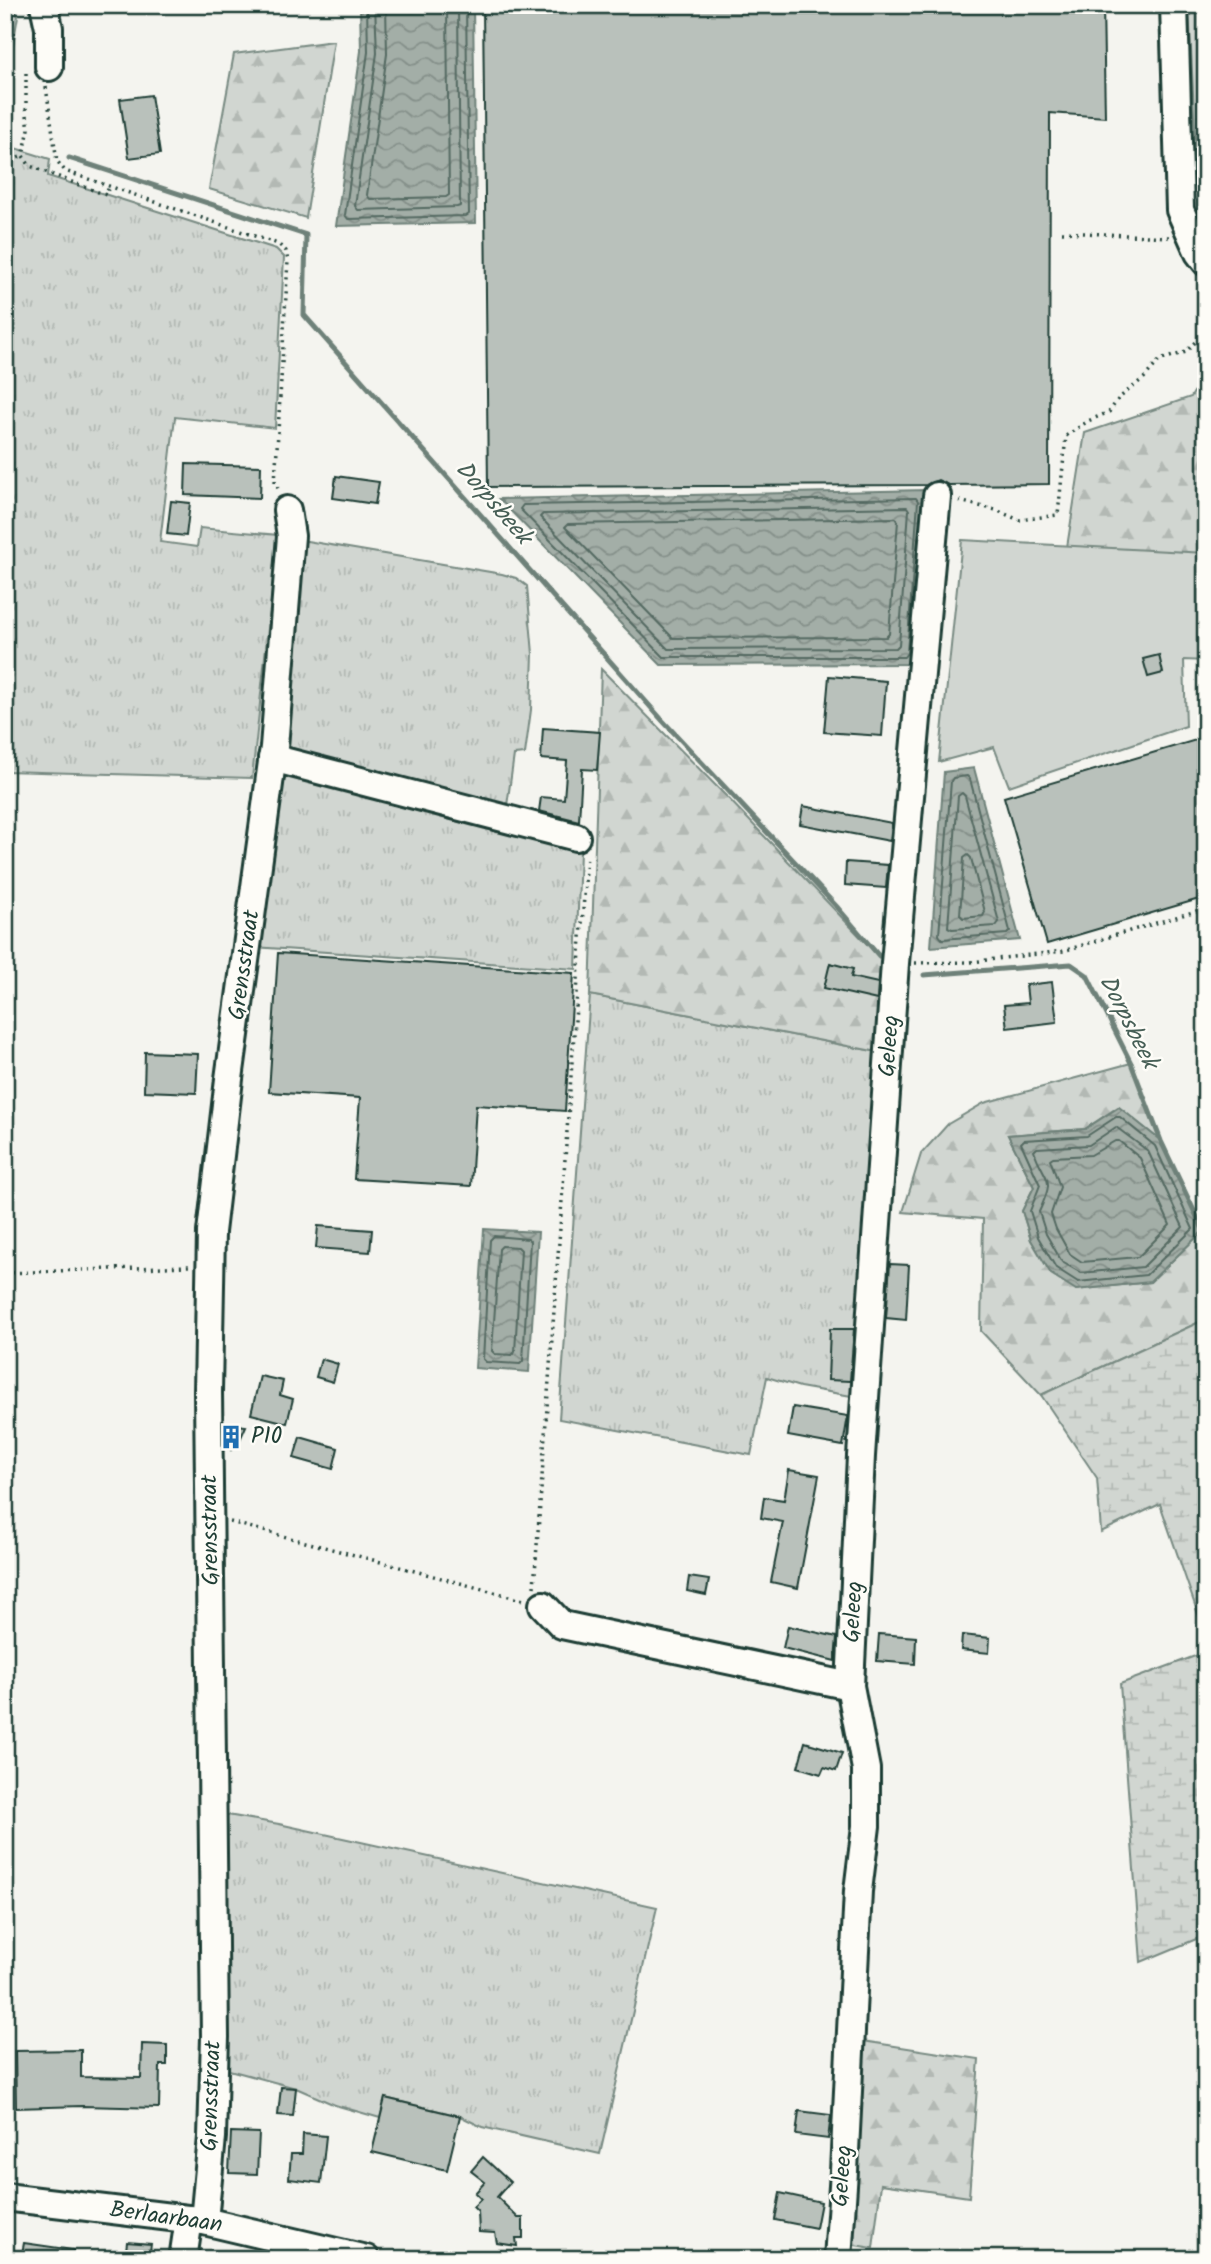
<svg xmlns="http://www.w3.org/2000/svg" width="1211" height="2264" viewBox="0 0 1211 2264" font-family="Kalam,sans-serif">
  <defs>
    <pattern id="grass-tufts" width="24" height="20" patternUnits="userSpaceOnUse" patternTransform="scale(1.75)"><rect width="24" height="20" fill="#d1d6d1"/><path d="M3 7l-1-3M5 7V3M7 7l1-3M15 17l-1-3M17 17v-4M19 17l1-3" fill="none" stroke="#b3b9b4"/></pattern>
    <pattern id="forest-firs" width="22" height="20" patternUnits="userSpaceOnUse" patternTransform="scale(1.75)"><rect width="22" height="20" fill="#d1d6d1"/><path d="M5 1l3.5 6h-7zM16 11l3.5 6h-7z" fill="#b3b9b4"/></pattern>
    <pattern id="wetland-marsh" width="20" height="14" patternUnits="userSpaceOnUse" patternTransform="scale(1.75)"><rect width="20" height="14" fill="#d1d6d1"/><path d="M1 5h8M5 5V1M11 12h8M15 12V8" fill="none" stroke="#b3b9b4"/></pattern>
    <pattern id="water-waves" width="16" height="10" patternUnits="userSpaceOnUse" patternTransform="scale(1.75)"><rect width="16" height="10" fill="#a3aea7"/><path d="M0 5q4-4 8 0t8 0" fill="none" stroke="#848f89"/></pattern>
  </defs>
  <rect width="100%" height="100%" fill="#f4f4ef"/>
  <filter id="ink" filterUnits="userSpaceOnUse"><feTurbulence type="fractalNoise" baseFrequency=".0143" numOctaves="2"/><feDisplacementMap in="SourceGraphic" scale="14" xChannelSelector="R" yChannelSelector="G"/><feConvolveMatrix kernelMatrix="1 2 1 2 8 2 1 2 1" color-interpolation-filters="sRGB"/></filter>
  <g filter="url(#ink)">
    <g fill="url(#grass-tufts)" stroke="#788a82" stroke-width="2">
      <polygon points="5,145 50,159 48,176 276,249 284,257 275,428 175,417 160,542 197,547 200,528 278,535 252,778 5,771"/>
      <polygon points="301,540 502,574 516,578 527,586 533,654 531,710 525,754 514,755 506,813 282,751"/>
      <polygon points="283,768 580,850 576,969 254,947"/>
      <polygon points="590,995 883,1053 863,1398 800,1387 767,1377 751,1455 559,1419"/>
      <polygon points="216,1813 279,1824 657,1907 600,2154 482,2127 460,2116 385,2098 380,2118 335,2105 296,2088 218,2067"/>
    </g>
    <g fill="url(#forest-firs)" stroke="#788a82" stroke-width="2">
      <polygon points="1189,5 1206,5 1206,234 1199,225"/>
      <polygon points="334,41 306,218 209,189 234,54"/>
      <polygon points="1206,372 1206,554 1067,547 1085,433 1191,397"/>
      <polygon points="601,669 727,797 891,969 883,1053 590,995"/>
      <polygon points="1131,1063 1161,1141 1118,1107 1085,1129 1008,1135 1034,1187 1022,1211 1031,1240 1076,1290 1150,1282 1203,1231 1206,1236 1206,1319 1041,1395 981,1331 983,1219 903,1212 921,1154 948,1124 984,1103"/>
      <polygon points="856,2040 979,2059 969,2197 881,2184 873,2248 848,2244"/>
    </g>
    <g fill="url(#wetland-marsh)" stroke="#788a82" stroke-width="2">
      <polygon points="5,5 13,5 18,16 5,92"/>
      <polygon points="1206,1319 1206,1637 1160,1504 1101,1532 1097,1478 1041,1395"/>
      <polygon points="1206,1652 1206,1935 1141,1962 1120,1684"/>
    </g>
    <polygon fill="#d1d6d1" stroke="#788a82" stroke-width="2" points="962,540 1206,553 1206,661 1184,660 1186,726 1009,786 994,747 939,762"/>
    <g fill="url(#water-waves)" stroke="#6e8179" stroke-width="2">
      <polygon points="360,5 473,5 476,223 336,226 361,51"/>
      <polygon points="926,490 914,664 661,665 499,499"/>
      <polygon points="974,768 1020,940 931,947 944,772"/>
      <polygon points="1119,1107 1161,1141 1203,1231 1150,1282 1076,1290 1051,1274 1031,1240 1022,1211 1034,1187 1008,1135 1085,1129"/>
      <polygon points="484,1229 538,1232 529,1372 475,1368"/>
    </g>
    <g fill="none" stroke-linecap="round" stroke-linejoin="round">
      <g stroke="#546a62" stroke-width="2">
        <polyline points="367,5 368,52 345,215 348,219 466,216 469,214 466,5"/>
        <polyline points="375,5 377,53 355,206 358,210 457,207 460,206 458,5"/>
        <polyline points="386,5 387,54 367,195 370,199 446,197 449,195 447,5"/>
        <polygon points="916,498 918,501 907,653 904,657 664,657 520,509 523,505"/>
        <polygon points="907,507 909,510 899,645 896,648 668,649 540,517 543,514"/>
        <polygon points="896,518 898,521 889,634 886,637 673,638 565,527 568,524"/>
        <polygon points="967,776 970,779 1010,931 1007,934 942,939 939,935 951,781 953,778"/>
        <polygon points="962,793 965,796 999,922 996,926 952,929 948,927 958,796"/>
        <polygon points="968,855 971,858 985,912 983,916 963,918 960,915 964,858"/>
        <polygon points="1116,1117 1120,1117 1155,1146 1193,1229 1146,1275 1078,1282 1056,1268 1038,1237 1030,1211 1040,1185 1021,1143 1024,1140 1087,1136"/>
        <path d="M1116 1127 1148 1151 1183 1227 1143 1267 1081 1273 1062 1262 1046 1234 1039 1212C1056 1175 1046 1184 1034 1151L1037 1148 1089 1145Z"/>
        <polygon points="1115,1141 1119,1141 1140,1158 1170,1225 1138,1257 1082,1262 1070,1254 1056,1229 1051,1214 1060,1187 1050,1159 1053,1157 1091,1155"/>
        <polygon points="494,1236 528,1239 530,1241 523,1361 520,1364 486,1362 483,1359 490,1240"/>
        <polygon points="502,1246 518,1247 521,1250 515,1352 512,1355 495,1354 492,1351 499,1249"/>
      </g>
      <g stroke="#6e8179" stroke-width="5">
        <polyline points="5,136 10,137"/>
        <polyline points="69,158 306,235 304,315 663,721 838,908 879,956"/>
        <polyline points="924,975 1071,964 1087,975 1131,1063 1161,1141 1206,1236"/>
      </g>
    </g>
    <g fill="#b9c1bb" stroke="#1f3d34" stroke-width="2">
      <polygon points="483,5 1103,5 1105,117 1050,113 1049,484 948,485 938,480 926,485 488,487"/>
      <polygon points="151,95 160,154 129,158 120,99"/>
      <polygon points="186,464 261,466 260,498 185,495"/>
      <polygon points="336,476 379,482 375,504 333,498"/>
      <polygon points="171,501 190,503 186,536 167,534"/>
      <polygon points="1159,655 1163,673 1148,677 1143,659"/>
      <polygon points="829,676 886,681 882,736 824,732"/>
      <polygon points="543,728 600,732 597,770 582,769 579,821 539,811 541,797 564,799 567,761 541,759"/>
      <polygon points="1206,737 1206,897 1047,944 1004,797"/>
      <polygon points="803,806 892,823 890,841 800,824"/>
      <polygon points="846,862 888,865 886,888 845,885"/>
      <polygon points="278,953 574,973 565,1111 476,1105 471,1186 354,1179 360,1098 269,1092"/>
      <polygon points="830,963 853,969 851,977 878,983 877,1000 824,988"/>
      <polygon points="1052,982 1057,1022 1007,1028 1004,1005 1028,1003 1026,985"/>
      <polygon points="145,1052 198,1054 196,1093 144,1091"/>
      <polygon points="318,1226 372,1230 370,1252 316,1248"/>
      <polygon points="890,1264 909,1265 906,1320 886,1318"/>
      <polygon points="830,1329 854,1329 850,1381 828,1380"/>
      <polygon points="321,1359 338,1364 333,1382 316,1377"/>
      <polygon points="260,1376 283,1381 280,1395 293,1399 287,1423 251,1414"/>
      <polygon points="793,1407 848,1416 843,1446 788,1436"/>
      <polygon points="228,1424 246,1426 239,1442 231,1450 224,1440 224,1432"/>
      <polygon points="300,1437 338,1448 333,1469 294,1458"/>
      <polygon points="789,1470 819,1475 798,1588 771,1582 783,1522 761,1518 764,1497 784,1500"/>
      <polygon points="689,1577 709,1580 706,1595 687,1591"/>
      <polygon points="788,1626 837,1637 835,1661 783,1648"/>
      <polygon points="879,1634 916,1637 915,1664 877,1661"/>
      <polygon points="962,1635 990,1638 989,1653 961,1650"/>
      <polygon points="805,1742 842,1753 836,1771 824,1767 821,1774 798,1767"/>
      <polygon points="142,2044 167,2045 167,2065 160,2065 159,2108 82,2106 16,2108 15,2051 81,2050 81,2077 141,2078"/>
      <polygon points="281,2087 296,2088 293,2116 278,2115"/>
      <polygon points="385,2098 460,2116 447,2170 372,2152"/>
      <polygon points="799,2111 831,2115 828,2139 796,2135"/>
      <polygon points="231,2132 259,2133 257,2174 229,2173"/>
      <polygon points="303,2134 326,2136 321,2183 289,2179 291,2154 302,2154"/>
      <polygon points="483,2157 510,2182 497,2197 518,2218 523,2218 523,2238 516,2238 517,2246 497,2243 495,2233 479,2232 478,2212 473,2207 481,2199 475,2193 485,2182 471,2171"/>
      <polygon points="780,2193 821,2202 816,2228 775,2220"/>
      <polygon points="127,2242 151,2244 149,2259 125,2259"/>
      <polygon points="24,2243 73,2250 72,2259 21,2259"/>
    </g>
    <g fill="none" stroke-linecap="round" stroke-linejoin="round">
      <g stroke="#1f3d34" stroke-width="32">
        <g id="minor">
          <polyline points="44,5 49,28 49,67"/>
          <polyline points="1174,5 1180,210 1199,253 1206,262"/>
          <polyline points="272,758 576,837"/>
          <polyline points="543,1605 562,1625 850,1686"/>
          <polyline points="5,2197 204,2221 366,2259"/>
          <polyline points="204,2221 212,2137 215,2037 208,1392 211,1232 229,1079 274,747 291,536 287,510"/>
          <polyline points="183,2259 189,2219"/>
          <polyline points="838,2259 844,2171 858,1891 866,1826 866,1769 850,1686 861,1456 895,963 937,496"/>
        </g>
      </g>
      <g stroke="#1f3d34" stroke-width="3.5" stroke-dasharray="2 5" stroke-linecap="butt">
        <polyline points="26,73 26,108 29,129 23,156 30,166 106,195 109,186"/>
        <polyline points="46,87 57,161 65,171 278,244 286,251 288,261 275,483 280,492"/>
        <polyline points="5,163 23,156"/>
        <polyline points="1062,232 1169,237"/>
        <polyline points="959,501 996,510 1019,520 1058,515 1066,436 1088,421 1109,412 1119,398 1144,378 1160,360 1186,352 1206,330"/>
        <polyline points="915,963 971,962 1063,951 1206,908"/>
        <polyline points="5,1273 189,1266"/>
        <polyline points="230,1522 524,1600"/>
        <polyline points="534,1587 587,855"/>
      </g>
      <use href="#minor" stroke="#fdfcf7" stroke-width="26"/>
    </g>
  </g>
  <defs>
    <g id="building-bare" transform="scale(1.89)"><path d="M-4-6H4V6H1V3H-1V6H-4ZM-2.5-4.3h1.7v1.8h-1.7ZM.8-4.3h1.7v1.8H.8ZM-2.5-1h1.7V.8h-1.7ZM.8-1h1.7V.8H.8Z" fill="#1f6fb2" stroke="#fdfcf7" stroke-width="2.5" paint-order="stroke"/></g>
  </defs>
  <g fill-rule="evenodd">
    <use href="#building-bare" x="231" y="1437"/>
  </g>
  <g text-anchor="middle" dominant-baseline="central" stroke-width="5" stroke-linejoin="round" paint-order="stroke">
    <g font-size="23" fill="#1f3d34" stroke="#fdfcf7">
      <text transform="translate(245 965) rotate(-82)">Grensstraat</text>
      <text transform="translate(890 1046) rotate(-86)">Geleeg</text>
      <text transform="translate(211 1530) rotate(-91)">Grensstraat</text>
      <text transform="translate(854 1612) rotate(-87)">Geleeg</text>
      <text transform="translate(212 2096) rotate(-88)">Grensstraat</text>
      <text transform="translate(843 2176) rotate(-86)">Geleeg</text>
      <text transform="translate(166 2218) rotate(8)">Berlaarbaan</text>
    </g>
    <g font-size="23" fill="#1f3d34" stroke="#fdfcf7" text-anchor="start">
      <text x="251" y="1437">P10</text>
    </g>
    <g font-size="24" font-style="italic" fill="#475f56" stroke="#fdfcf7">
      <text transform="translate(493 503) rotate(49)">Dorpsbeek</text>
      <text transform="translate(1128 1022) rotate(63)">Dorpsbeek</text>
    </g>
  </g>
  <rect width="1211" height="2264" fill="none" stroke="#fdfcf7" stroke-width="28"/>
  <rect x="14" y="14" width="1183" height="2236" fill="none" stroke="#1f3d34" stroke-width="2.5" filter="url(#ink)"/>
</svg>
